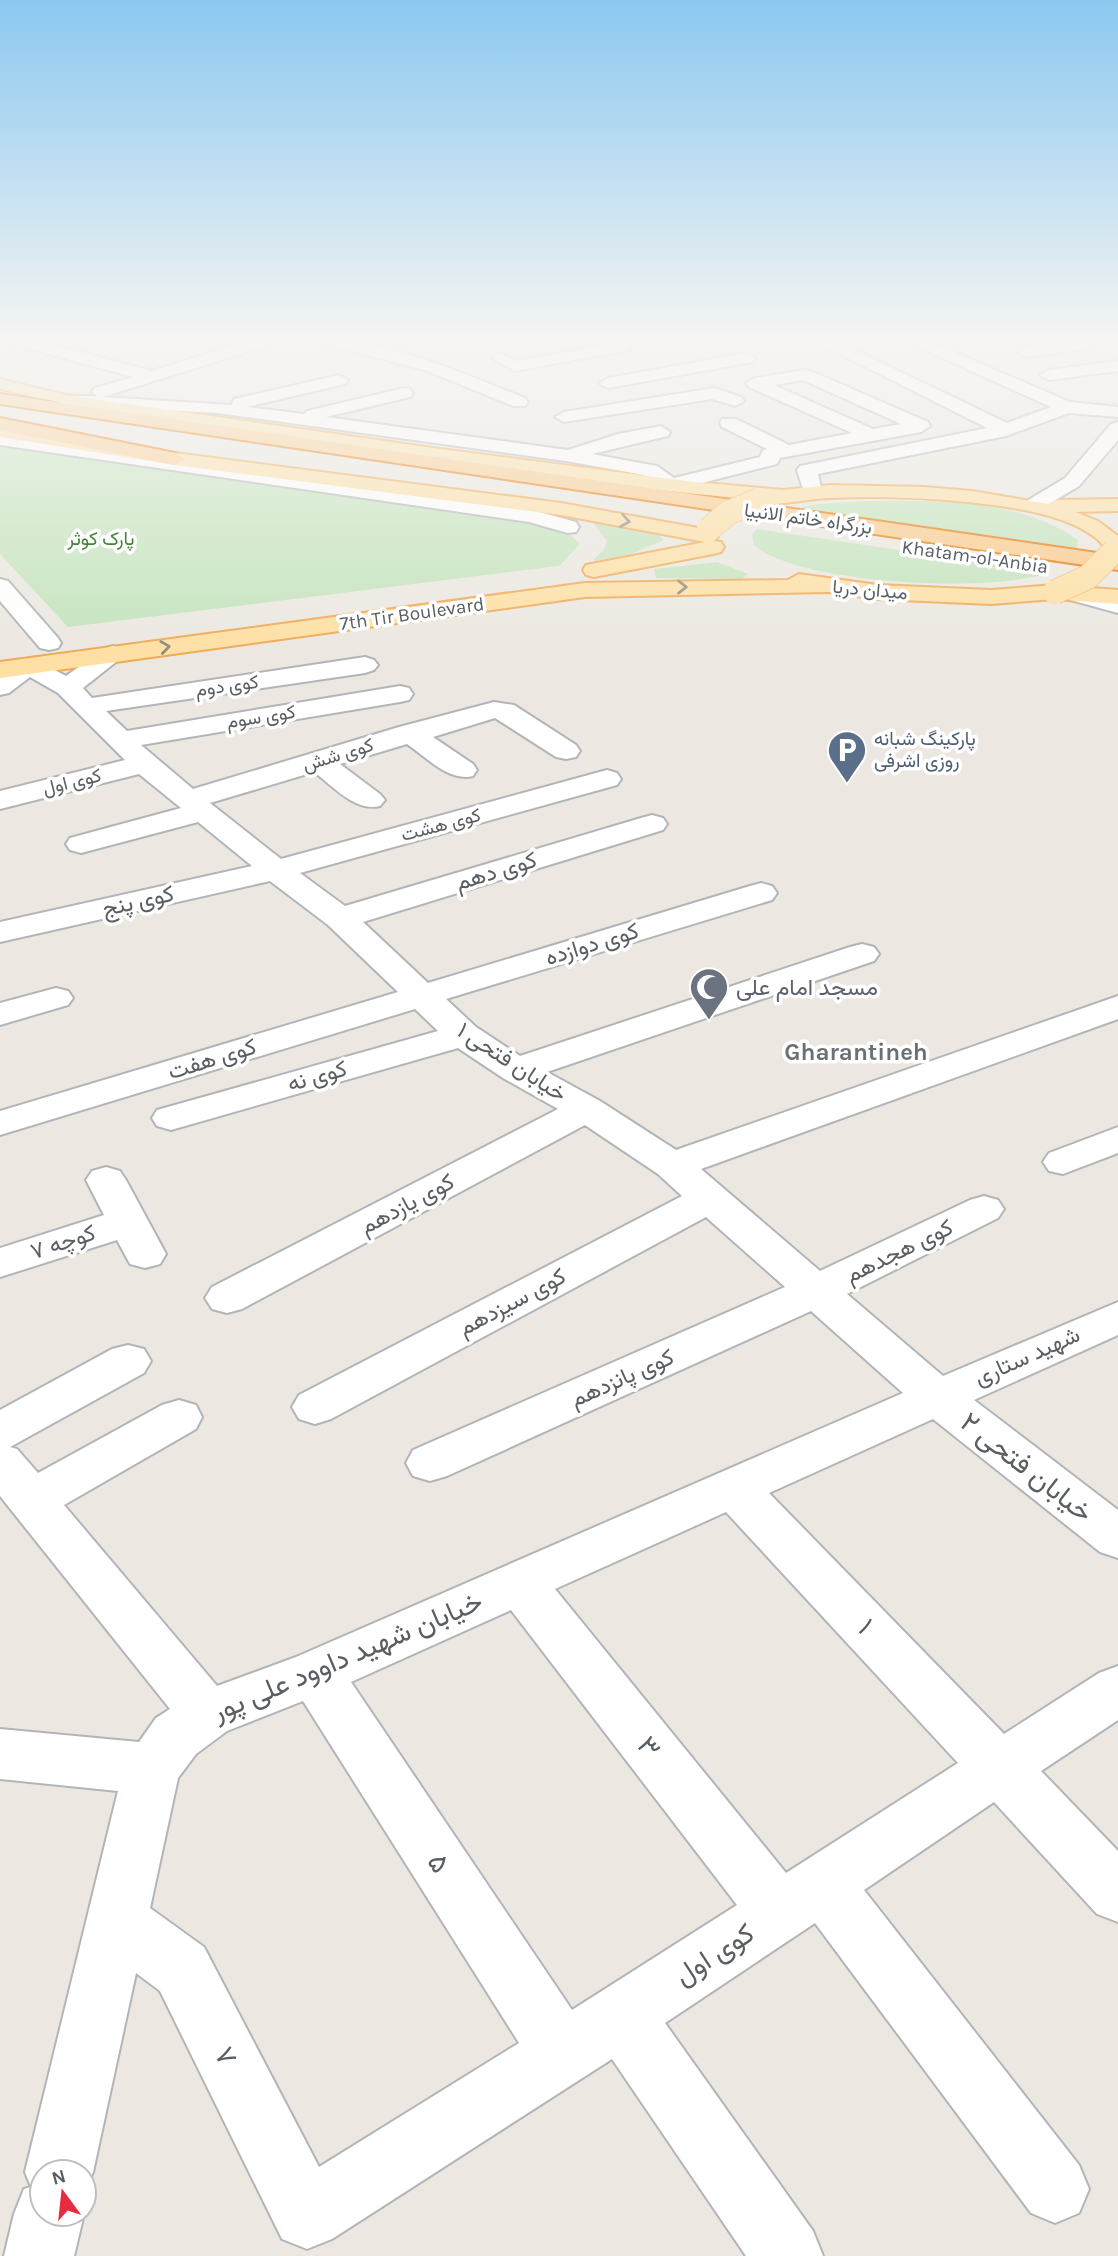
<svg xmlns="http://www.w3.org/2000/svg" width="1118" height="2256" viewBox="0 0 1118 2256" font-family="Karla,Vazirmatn,sans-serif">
  <rect width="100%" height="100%" fill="#ece8e1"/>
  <g fill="#c4e4bd">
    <polygon points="18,446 54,448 541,526 568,533 580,544 559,566 68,627 0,554 0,448"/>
    <path d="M868 501C936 500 1021 499 1078 540L1076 551 787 510 817 504Z"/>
    <polygon points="591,520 655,532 664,540 631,554 595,561 593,560 604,550 607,541"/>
    <path d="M757 529 1049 572C996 594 797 584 754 545L752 534Z"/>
    <polygon points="717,562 748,574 742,579 656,578 654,569"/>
  </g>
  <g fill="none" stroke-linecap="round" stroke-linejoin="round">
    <g stroke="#b2b5b8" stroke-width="4">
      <g id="minor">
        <path d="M0 338H27L152 371 258 338H284L282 341 103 397 232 405 234 399 339 375 348 380 345 384 247 407 304 414 307 411 404 388 410 389 413 393 410 397 326 417 568 450 618 434 661 426 670 432 668 436 592 454 657 466 674 478 760 457 763 450 767 449 722 427 720 423 722 419H736L789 445 852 433 749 387 746 383 755 378 805 370 811 371 928 422 930 426 921 432 780 458 777 464 670 491 663 489 644 475 566 461 217 413 65 405 56 400 59 396H97L92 392 95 388 133 377 1 341ZM803 380 901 424 873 429 774 385Z"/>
        <path d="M310 338C385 338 457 371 525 398L528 402 525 406H513L425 370 312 341Z"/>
        <polygon points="808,338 830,338 1007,423 1051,407 898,338 921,338 1070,402 1118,407 1118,417 1069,413 1006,436 818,474 822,492 819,496 805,496 797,470 800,466 987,428"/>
        <polygon points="1086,340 1092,342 1094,345 1092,348 1026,357 1018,352 1026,347"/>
        <polygon points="623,342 629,344 631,347 629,350 515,371 492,358 500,353 517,361"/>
        <polygon points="747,353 755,358 753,362 608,388 599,383 608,378"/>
        <polygon points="1118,361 1118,371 1049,380 1040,375 1049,370"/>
        <polygon points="714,388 741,397 744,401 735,406 712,399 564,422 555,417 564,412"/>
        <polygon points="1118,422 1118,440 1079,486 1039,510 1025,510 1022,506 1025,502 1065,478 1111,424"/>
        <polygon points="0,433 532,510 576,522 579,527 576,532 568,533 529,522 0,445"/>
        <polygon points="0,579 8,581 58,638 61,643 58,648 49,650 40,648 0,601"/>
        <polygon points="1075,587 1118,599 1118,613 1067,599 1063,594 1067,589"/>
        <path d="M113 646 122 649 126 654 83 688 92 698 365 657 374 660 378 665 374 670 365 673 106 711 127 731 400 686 409 688 413 694 409 700 400 702 141 745 193 789 399 727 494 702 514 705 576 745 580 751 576 757 566 759 556 757 495 718 433 737 473 764 477 770 473 776C449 782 426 757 407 744L340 764 380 794 385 800 380 806C355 812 333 786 314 772L210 803 281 859 607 770 617 773 621 779 617 785 300 873 345 906 641 818 652 815 663 818 667 824 663 830 363 922 428 983 750 886 761 883 772 886 777 893 772 900 446 999 476 1027 520 1056 850 947 862 944 874 947 879 954 874 961 547 1072 600 1101 676 1150 1118 996V1019L701 1169 820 1271 970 1200 984 1196 998 1200 1004 1209 998 1218 847 1294 943 1376 1118 1302V1335L974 1400 1118 1510V1558L1100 1552 933 1419 769 1493 1004 1734 1099 1673 1118 1666V1720L1041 1771 1118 1851V1922L1097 1914 994 1802 864 1890 1079 2165 1089 2189 1079 2213 1055 2223 1031 2213 815 1923 665 2023 813 2231 823 2256H746L612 2059 332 2239 307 2249 282 2239 160 1991 136 1973 93 2172 84 2194V2172H42V2214H84L74 2256H4L14 2214 24 2189 31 2187 25 2172 118 1791 0 1779V1729L139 1742 156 1718 170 1709 0 1496V1410L112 1349 128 1345 144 1349 151 1361 144 1373 10 1447 17 1449 38 1473 162 1405 179 1400 196 1405 202 1417 196 1429 64 1505 217 1686 296 1657 903 1393 811 1311 447 1476 430 1481 413 1476 406 1463 413 1450 785 1287 706 1217 331 1419 315 1424 299 1419 292 1407 299 1395 682 1196 658 1174 585 1125 242 1309 227 1313 212 1309 205 1298 212 1287 558 1109 503 1078 458 1048 171 1130 157 1126 152 1118 157 1110 438 1031 415 1009 0 1135V1111L398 992 328 925 270 881 0 942V922L252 866 198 822 81 853 70 850 66 844 70 838 181 808 139 774 0 809V791L125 760 58 693 30 677 9 693 0 695V675C31 653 34 659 66 676L104 649ZM726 1512 958 1763 786 1873 555 1589ZM511 1610 737 1905 572 2010 351 1682ZM303 1701 519 2043 319 2167 204 1947 150 1908 178 1778 196 1754 227 1731Z"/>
        <polygon points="56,988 68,991 73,998 68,1005 0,1025 0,1003"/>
        <polygon points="1118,1127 1118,1153 1063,1174 1049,1171 1043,1162 1049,1153"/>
        <polygon points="106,1167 120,1171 126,1180 166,1254 160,1264 145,1268 130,1264 117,1240 0,1277 0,1248 104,1215 86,1180 92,1171"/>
      </g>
    </g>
    <g stroke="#efaa57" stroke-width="4">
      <g id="major">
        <path d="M0 379 65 395 433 448 694 482 783 490 830 485 924 487 972 491 1048 504 1057 500 1118 499V511L1075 512 1098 521 1118 536V557L1106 556C1104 553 1105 550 1103 546 1101 541 1092 535 1087 532 1036 499 893 495 831 498 811 498 767 508 752 504L750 499C605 487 462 464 319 443 212 427 105 415 0 389Z"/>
        <polygon points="0,425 175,453 561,503 715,531 718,536 714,541 721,542 724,547 721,552 713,554 594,577 586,575 583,570 586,565 705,542 561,515 175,465 0,437"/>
        <polygon points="799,574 878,585 991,590 1055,585 1118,590 1118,604 1055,599 991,604 878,599 829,592 585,597 0,678 0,662 585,583 788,580"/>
      </g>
    </g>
    <g stroke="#ea7903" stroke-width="4">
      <g id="highway">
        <polygon points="0,394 1118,556 1118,570 0,404"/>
        <polygon points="0,418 175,453 185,459 175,465 0,430"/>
      </g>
    </g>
    <use href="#minor" fill="#fff" fill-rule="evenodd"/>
    <use href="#major" fill="#fee0a4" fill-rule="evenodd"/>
    <use href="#highway" fill="#fbca89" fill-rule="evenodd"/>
    <g stroke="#efaa57" stroke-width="25" stroke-linecap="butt">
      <g id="major-bridge">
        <polyline points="709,529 728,513 759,500"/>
        <polyline points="1055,592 1088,577 1114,551"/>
      </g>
    </g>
    <use href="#major-bridge" stroke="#fee0a4" stroke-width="24"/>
  </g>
  <defs><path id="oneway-chevron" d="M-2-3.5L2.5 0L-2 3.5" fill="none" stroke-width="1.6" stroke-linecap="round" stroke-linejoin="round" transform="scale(1.75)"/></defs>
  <g stroke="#938c79">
    <use href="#oneway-chevron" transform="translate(625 521) rotate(10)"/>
    <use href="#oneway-chevron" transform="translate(682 587)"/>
    <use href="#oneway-chevron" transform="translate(165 647) rotate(-8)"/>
  </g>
  <linearGradient id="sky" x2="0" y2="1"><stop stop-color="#8bc8f1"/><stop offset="0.52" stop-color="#f6f5f2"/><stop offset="1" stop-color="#f6f5f2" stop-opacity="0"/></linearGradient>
  <rect width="1118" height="654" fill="url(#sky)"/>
  <defs>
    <g id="parking-pin" transform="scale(2.0125)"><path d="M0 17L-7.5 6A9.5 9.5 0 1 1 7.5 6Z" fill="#5c6f8a" stroke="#fff"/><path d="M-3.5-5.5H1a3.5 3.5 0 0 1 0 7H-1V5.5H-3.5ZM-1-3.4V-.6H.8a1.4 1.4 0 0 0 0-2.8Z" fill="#fff"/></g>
    <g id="mosque-pin" transform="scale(2.0125)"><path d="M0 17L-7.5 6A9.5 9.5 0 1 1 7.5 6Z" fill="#6b7280" stroke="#fff"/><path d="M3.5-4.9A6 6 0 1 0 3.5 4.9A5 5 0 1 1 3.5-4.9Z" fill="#fff"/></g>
  </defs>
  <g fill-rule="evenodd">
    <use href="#parking-pin" x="847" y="750"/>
    <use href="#mosque-pin" x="709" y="987"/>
  </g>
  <g text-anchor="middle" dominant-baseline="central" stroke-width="7" stroke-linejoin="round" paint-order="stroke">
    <g font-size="19" fill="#595e62" stroke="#fff">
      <text transform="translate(808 519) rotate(8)">بزرگراه خاتم الانبیا</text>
      <text transform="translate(975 557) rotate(8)">Khatam-ol-Anbia</text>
      <text transform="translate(870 590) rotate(5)">میدان دریا</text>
      <text transform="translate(412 614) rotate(-8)">7th Tir Boulevard</text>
      <text transform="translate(227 686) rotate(-8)">کوی دوم</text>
      <text transform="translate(261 717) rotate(-9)">کوی سوم</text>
      <text transform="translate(338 755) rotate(-17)">کوی شش</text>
      <text transform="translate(72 782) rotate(-14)">کوی اول</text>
      <text transform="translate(441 825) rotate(-15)">کوی هشت</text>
    </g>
    <g font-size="19" fill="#408436" stroke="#fff">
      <text x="101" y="539">پارک کوثر</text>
    </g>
    <g font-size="19" fill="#4e5e75" stroke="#fff" text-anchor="start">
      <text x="874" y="739">پارکینگ شبانه<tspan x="874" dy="22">روزی اشرفی</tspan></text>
    </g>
    <g font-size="23" fill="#595e62" stroke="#fff">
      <text transform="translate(496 871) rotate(-17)">کوی دهم</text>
      <text transform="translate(138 901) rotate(-13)">کوی پنج</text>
      <text transform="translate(592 944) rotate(-17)">کوی دوازده</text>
      <text transform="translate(212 1059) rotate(-17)">کوی هفت</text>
      <text transform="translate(512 1062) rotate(33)">خیابان فتحی ۱</text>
      <text transform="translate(317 1076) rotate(-16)">کوی نه</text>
      <text transform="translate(407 1204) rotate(-28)">کوی یازدهم</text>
      <text transform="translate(63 1242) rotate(-18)">کوچه ۷</text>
      <text transform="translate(899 1251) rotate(-26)">کوی هجدهم</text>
      <text transform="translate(512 1302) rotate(-28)">کوی سیزدهم</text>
      <text transform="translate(1027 1356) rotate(-24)">شهید ستاری</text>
      <text transform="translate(622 1378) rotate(-24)">کوی پانزدهم</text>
    </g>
    <g font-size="23" fill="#5b616d" stroke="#fff" text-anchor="start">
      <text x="736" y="987">مسجد امام علی</text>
    </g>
    <g font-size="24" font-weight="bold" fill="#6a7174" stroke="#fff">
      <text x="856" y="1052">Gharantineh</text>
    </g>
    <g font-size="28" fill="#595e62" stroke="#fff">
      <text transform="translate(1027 1467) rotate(38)">خیابان فتحی ۲</text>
      <text transform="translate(866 1626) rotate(46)">۱</text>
      <text transform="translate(347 1656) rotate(-23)">خیابان شهید داوود علی پور</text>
      <text transform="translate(649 1747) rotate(52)">۳</text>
      <text transform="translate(439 1863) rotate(57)">۵</text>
      <text transform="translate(714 1954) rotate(-33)">کوی اول</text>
      <text transform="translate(226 2056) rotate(63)">۷</text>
    </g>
  </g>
  <g transform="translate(63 2193) rotate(345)"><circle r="33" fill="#ffffff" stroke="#bdbfc0" stroke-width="2"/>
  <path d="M0-5L12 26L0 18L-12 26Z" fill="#e62c3f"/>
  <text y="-10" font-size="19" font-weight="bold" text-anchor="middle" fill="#595e62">N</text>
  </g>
</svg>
